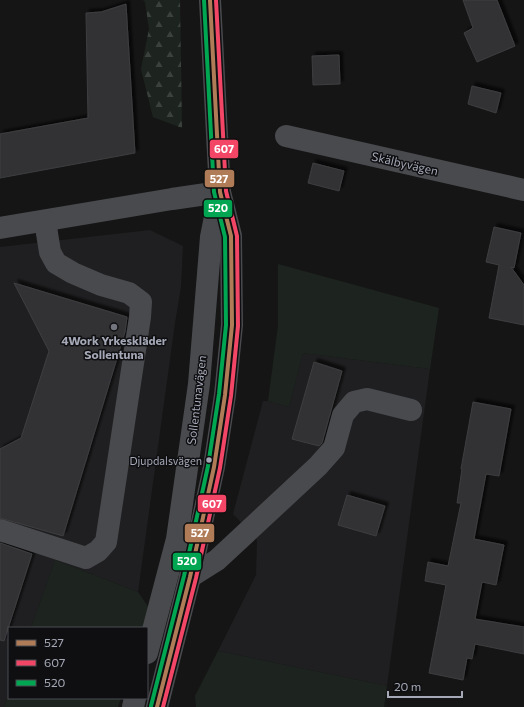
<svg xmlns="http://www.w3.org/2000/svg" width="524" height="707" viewBox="0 0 524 707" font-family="Commissioner,sans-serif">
  <defs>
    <pattern id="forest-firs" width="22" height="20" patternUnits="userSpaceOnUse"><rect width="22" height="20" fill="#1d241f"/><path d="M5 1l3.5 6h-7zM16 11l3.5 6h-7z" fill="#3b413d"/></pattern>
    <filter id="shadow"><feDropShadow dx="3.5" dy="-3.5" stdDeviation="1" flood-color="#0009"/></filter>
  </defs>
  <rect width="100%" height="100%" fill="#151515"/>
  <g fill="#1f1f21">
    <polygon points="150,230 183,246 181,287 175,323 138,592 55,560 31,628 9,628 9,693 4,707 0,707 0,247"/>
    <polygon points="303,353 430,369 387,686 218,651 256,575 257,540 233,514 263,401 268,401 289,407"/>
  </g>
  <g fill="#1d241f">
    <polygon points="278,264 439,308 430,369 303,353 289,407 268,401 278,326"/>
    <polygon points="55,560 138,592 149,608 143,628 31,628"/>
    <polygon points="218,651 387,686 384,707 196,707 195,696"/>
    <polygon points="9,693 9,698 121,698 118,707 4,707"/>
  </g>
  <polygon fill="url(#forest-firs)" points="143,0 180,0 182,128 153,117 141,69 149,29 145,2"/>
  <g fill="#333334" stroke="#3d3e41" filter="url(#shadow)">
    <polygon points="463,0 497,0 515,46 477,62 464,33 473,28"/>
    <polygon points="126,4 135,153 0,178 0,134 88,118 86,13 101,12"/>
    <polygon points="339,55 340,84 313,85 312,56"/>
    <polygon points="472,86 501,93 496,113 468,104"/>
    <polygon points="313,163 344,171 339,191 308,183"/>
    <polygon points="494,227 521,233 514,268 511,267 524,285 524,325 489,318 499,265 486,262"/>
    <polygon points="14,283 127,317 125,332 63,536 0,518 0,449 21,438 49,351"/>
    <polygon points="314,362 342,371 322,443 319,446 292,439"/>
    <polygon points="473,402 511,409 499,476 486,474 474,539 504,545 496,585 482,582 475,619 524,627 524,654 475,644 472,659 467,658 463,680 429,673 446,585 425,581 428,562 448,566 461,503 457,503 462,469 461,469"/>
    <polygon points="347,495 385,506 376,536 338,525"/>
    <polygon points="0,543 32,554 4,641 0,640"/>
  </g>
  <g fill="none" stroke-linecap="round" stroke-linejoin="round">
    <g stroke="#494a4e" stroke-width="22">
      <polyline points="286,136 524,190"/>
      <polyline points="0,228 172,199 220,192"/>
      <polyline points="0,530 86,558 98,551 106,542 140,317 141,302 129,293 101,285 73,273 56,263 50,252 45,221"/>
      <polyline points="190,577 217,560 318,466 334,448 343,415 354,402 367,399 411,410"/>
      <polyline points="147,653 177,539 199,384 211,237 219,197"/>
      <polyline points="133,707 135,698"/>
      <polyline points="157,707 190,577 214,467 225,395 232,325 231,236 220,192 210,0"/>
    </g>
    <g stroke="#0f0f11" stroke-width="7">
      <polyline id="bus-1" points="157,707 190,577 214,467 225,395 232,325 231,236 220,192 210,0"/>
    </g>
    <g stroke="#0f0f11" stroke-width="7">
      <polyline id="bus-2" points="163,707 196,578 220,468 231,396 238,326 237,236 226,191 216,0"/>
    </g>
    <g stroke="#0f0f11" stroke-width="7">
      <polyline id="bus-3" points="151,706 184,576 208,466 219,394 226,325 225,237 214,192 204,0"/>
    </g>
    <use href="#bus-1" stroke="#b07c57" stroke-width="4"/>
    <use href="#bus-2" stroke="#f34667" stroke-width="4"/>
    <use href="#bus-3" stroke="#00a651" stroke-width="4"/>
  </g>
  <circle fill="#73757e" stroke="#0f0f11" stroke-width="1.5" cx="114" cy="327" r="4"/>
  <circle fill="#a5a9b7" stroke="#0f0f11" stroke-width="1.5" cx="209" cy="460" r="3.5"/>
  <g text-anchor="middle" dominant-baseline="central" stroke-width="3" stroke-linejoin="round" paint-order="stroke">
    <g font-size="11" fill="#a5a9b7" stroke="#0f0f11" text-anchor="end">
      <text x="202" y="460">Djupdalsvägen</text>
    </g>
    <g font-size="12" fill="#a5a9b7" stroke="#0f0f11">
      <text transform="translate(405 163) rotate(13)">Skälbyvägen</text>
      <text transform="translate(196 400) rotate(-83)">Sollentunavägen</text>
    </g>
    <g font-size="12" font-weight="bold" fill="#a5a9b7" stroke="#0f0f11">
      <text x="114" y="340">4Work Yrkeskläder<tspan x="114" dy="14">Sollentuna</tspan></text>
    </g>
  </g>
  <g stroke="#0f0f11" stroke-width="1.5">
    <rect x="209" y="139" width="30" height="20" rx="4" fill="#f34667"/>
    <rect x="204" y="169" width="31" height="19" rx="4" fill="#b07c57"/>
    <rect x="203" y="199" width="30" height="19" rx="4" fill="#00a651"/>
    <rect x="197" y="494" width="30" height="19" rx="4" fill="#f34667"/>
    <rect x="184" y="523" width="31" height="20" rx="4" fill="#b07c57"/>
    <rect x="172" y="552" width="30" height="19" rx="4" fill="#00a651"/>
  </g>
  <g font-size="11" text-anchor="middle" font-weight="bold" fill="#fff">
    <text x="224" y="153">607</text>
    <text x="219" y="183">527</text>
    <text x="218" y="212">520</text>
    <text x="212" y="508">607</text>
    <text x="200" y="537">527</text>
    <text x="187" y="565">520</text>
  </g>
  <rect x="8" y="627" width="140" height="72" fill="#0f0f11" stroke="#4b4d53"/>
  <rect x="16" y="640" width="20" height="6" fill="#b07c57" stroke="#4b4d53"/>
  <text x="44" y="647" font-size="12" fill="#a5a9b7">527</text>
  <rect x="16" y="660" width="20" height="6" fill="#f34667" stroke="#4b4d53"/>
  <text x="44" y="667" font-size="12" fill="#a5a9b7">607</text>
  <rect x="16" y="680" width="20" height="6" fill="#00a651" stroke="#4b4d53"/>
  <text x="44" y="687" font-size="12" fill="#a5a9b7">520</text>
  <path d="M388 691v6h74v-6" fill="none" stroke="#a5a9b7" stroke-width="2"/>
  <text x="394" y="691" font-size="12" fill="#a5a9b7" stroke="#0f0f11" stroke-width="3" paint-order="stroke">20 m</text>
</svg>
